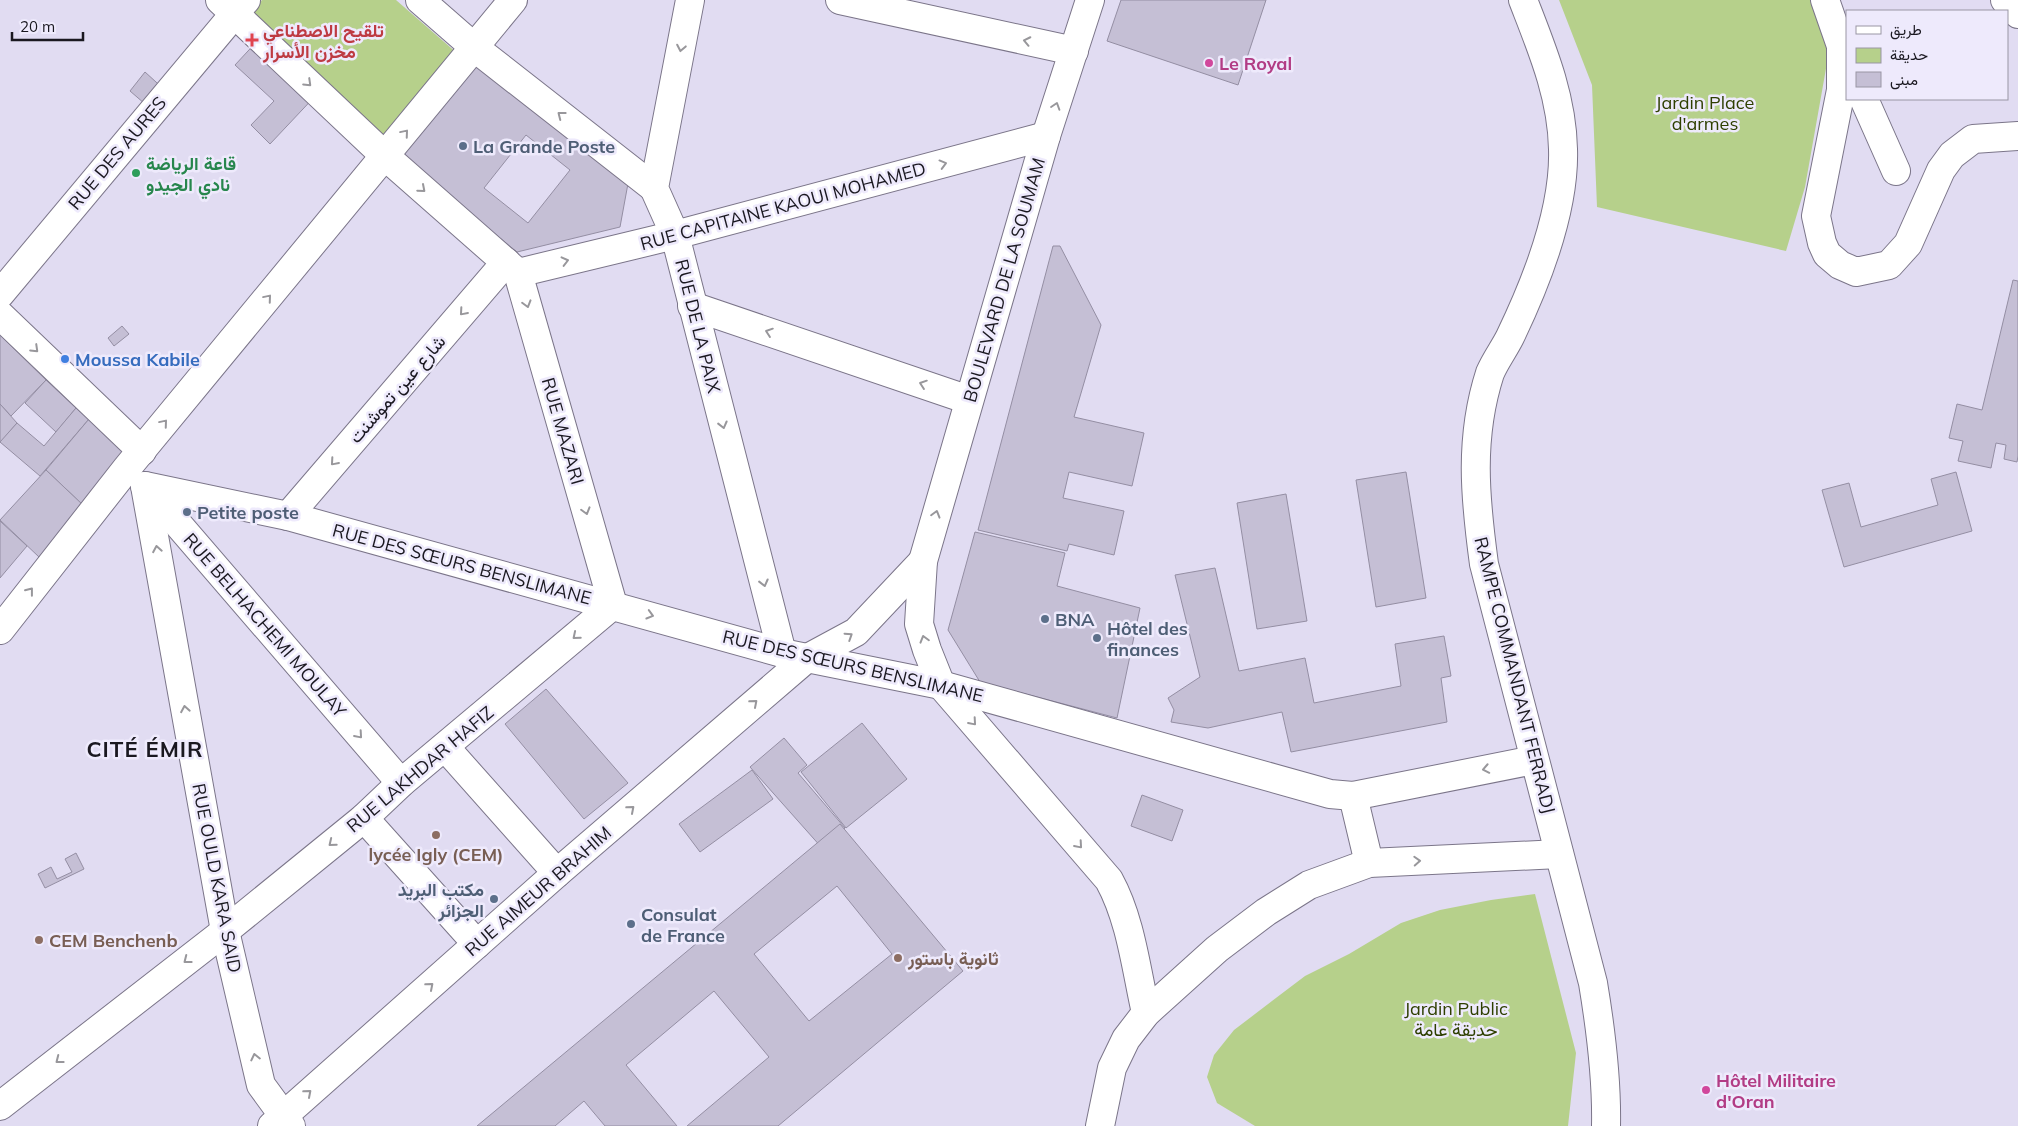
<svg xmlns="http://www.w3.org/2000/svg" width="2018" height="1126" viewBox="0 0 2018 1126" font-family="Mulish,Vazirmatn,sans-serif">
  <rect width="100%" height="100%" fill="#e1dcf2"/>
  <g fill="#b6d08b">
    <polygon points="262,0 396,0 458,54 385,145 249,15"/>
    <polygon points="1559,0 1814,0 1830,46 1805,187 1786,251 1597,207 1592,85"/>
    <polygon points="1535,894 1576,1053 1568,1126 1255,1126 1217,1103 1207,1077 1214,1055 1234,1030 1305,976 1349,954 1401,923 1440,910 1491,900"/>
  </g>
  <g fill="#c5bfd5" stroke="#948ea3" fill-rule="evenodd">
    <polygon points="1121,0 1266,0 1238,85 1107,41"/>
    <polygon points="261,37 319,92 270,144 251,125 274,101 235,65"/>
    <path d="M479 58 629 178 620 227 517 252 400 156ZM526 135 570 170 528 223 484 188Z"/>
    <polygon points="145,72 167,92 152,110 130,91"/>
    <polygon points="1053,246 1060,246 1101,325 1074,417 1144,433 1132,486 1069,472 1063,498 1124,511 1114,555 1069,544 1067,551 978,530"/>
    <polygon points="2013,280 2018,281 2018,456 2017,462 2004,459 2006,445 1996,443 1991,468 1958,461 1963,441 1949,438 1957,404 1982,410"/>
    <polygon points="122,326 129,334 114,346 108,338"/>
    <polygon points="0,335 46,380 11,416 0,404"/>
    <polygon points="46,380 76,408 56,432 25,403"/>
    <polygon points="0,404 17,423 0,443"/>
    <polygon points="76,408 89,419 40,476 0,442 17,423 44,446"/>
    <polygon points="89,419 127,452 84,506 46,470"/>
    <polygon points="46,470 84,506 39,557 0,520"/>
    <polygon points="1406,472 1426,598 1376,607 1356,480"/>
    <polygon points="1956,472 1972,531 1844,567 1822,490 1849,483 1861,527 1938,505 1931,479"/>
    <polygon points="1286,494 1307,621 1257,629 1237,503"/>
    <polygon points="0,521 27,546 0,578"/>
    <polygon points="975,532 1065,553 1057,586 1140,608 1117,718 980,682 948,630"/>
    <polygon points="1215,568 1239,671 1305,658 1314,703 1401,686 1395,644 1444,636 1451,676 1441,678 1447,722 1291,752 1282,712 1208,728 1171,722 1174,710 1168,698 1200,677 1175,575"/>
    <polygon points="546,689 628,783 584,819 505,724"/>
    <polygon points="862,723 907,779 846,828 801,772"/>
    <polygon points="784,738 807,765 798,773 845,828 822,848 750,767"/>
    <polygon points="752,770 773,799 700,852 679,824"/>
    <polygon points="1142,795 1183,810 1172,841 1131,826"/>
    <path d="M840 824 963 971 778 1126H687L769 1057 714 991 626 1065 677 1126H605L584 1101 555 1126H477ZM837 886 892 954 809 1021 754 954Z"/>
    <polygon points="76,853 84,869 45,888 38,874 51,867 57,879 72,872 65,859"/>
  </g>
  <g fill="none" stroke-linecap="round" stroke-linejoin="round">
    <g stroke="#7b7589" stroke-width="30">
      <g id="minor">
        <polyline points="420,0 475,48 654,188"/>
        <polyline points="690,0 654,188 675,235 782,653"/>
        <polyline points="840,0 1074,51"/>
        <path d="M1090 0 1046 136 923 561 919 624 927 650 941 685 1109 880C1131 920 1136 969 1146 1013"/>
        <polyline points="1825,0 1841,46 1841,90 1816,216 1822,243 1827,254 1840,265 1856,272 1889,265 1908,244 1941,170 1952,155 1973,139 2018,136"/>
        <polyline points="2005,0 2018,14"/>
        <polyline points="1864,99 1896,171"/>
        <polyline points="518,273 675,235 1046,136"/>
        <polyline points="0,294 246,0"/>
        <polyline points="692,306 969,400"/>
        <polyline points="0,315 142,451"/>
        <polyline points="145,486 288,516 782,653 941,685 1330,794 1353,796"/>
        <polyline points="145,486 225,931 261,1085 291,1126"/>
        <polyline points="146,487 401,783"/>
        <polyline points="288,516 506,262"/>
        <polyline points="0,630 127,468 513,0"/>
        <polyline points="445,747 557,873"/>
        <polyline points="364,818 477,944"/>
        <polyline points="0,1106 225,931 364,818 401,783 613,605 518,273 385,156 220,0"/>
        <polyline points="272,1126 557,873 806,659 856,632 923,561"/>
      </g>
    </g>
    <g stroke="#7b7589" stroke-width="30">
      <g id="major">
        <path d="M1523 0C1542 49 1562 96 1563 149 1565 209 1536 283 1510 337 1504 349 1495 361 1490 373 1469 438 1475 498 1484 564L1593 983C1601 1031 1607 1078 1606 1126"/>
        <polyline points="1369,863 1353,796 1534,760"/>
        <polyline points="1100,1126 1112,1068 1126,1039 1146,1013 1217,949 1266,912 1309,885 1369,863 1559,854"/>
      </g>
    </g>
    <use href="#minor" stroke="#fff" stroke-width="28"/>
    <use href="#major" stroke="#fff" stroke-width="28"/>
  </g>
  <defs><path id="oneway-chevron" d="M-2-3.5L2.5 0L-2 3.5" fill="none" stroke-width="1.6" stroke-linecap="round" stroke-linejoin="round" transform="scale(1.25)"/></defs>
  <g stroke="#98979b">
    <use href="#oneway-chevron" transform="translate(1027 41) rotate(-168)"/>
    <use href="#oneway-chevron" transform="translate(681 48) rotate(101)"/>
    <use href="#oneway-chevron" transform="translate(308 83) rotate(44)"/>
    <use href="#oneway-chevron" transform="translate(1056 106) rotate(-72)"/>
    <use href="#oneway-chevron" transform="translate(561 115) rotate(-142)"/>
    <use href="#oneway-chevron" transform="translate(405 133) rotate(-50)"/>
    <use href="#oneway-chevron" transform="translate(943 164) rotate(-15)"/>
    <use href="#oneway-chevron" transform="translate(422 189) rotate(41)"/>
    <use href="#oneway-chevron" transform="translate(565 261) rotate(-14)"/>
    <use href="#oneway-chevron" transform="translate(268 298) rotate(-50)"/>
    <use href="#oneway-chevron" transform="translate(527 304) rotate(74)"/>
    <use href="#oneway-chevron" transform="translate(463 312) rotate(131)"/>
    <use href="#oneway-chevron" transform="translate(769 332) rotate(-161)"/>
    <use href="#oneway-chevron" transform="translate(35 349) rotate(44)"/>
    <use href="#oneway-chevron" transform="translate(923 384) rotate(-161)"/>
    <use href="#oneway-chevron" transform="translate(164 423) rotate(-50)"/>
    <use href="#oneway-chevron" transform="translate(723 425) rotate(76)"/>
    <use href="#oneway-chevron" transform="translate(334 462) rotate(131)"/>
    <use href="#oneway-chevron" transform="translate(586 511) rotate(74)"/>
    <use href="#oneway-chevron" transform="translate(936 514) rotate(-74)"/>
    <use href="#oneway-chevron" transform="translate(157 549) rotate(-100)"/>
    <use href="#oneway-chevron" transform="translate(764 583) rotate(76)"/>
    <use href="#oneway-chevron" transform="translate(30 591) rotate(-52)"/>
    <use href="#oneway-chevron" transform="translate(650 615) rotate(16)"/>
    <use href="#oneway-chevron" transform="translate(576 636) rotate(140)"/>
    <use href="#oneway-chevron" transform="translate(849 636) rotate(-33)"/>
    <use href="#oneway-chevron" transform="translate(924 639) rotate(-106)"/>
    <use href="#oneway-chevron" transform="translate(754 703) rotate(-41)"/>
    <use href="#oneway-chevron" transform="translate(185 709) rotate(-100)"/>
    <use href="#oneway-chevron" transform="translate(973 722) rotate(49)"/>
    <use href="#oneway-chevron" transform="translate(359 735) rotate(49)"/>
    <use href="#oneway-chevron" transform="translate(1486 769) rotate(169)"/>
    <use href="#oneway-chevron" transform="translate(631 809) rotate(-41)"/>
    <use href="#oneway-chevron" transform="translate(332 843) rotate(141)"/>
    <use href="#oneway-chevron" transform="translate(1079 845) rotate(49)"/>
    <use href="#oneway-chevron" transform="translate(1417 861) rotate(-3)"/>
    <use href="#oneway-chevron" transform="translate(187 960) rotate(142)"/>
    <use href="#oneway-chevron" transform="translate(430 986) rotate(-41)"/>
    <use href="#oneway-chevron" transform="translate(255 1057) rotate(-103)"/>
    <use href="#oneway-chevron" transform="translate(59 1060) rotate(142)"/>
    <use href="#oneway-chevron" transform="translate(308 1093) rotate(-41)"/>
  </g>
  <path fill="#e0444e" stroke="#eeeafc" stroke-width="2" d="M249.5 32.5h5v5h5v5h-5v5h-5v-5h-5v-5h5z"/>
  <g fill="#d1479c" stroke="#eeeafc" stroke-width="2">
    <circle cx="1209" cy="63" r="5"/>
    <circle cx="1706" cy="1090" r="5"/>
  </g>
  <g fill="#5c6f8a" stroke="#eeeafc" stroke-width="2">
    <circle cx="463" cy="146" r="5"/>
    <circle cx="187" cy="512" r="5"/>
    <circle cx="1045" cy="619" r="5"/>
    <circle cx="1097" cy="638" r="5"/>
    <circle cx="494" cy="899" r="5"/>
    <circle cx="631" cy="924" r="5"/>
  </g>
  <circle fill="#2e9e5b" stroke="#eeeafc" stroke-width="2" cx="136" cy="173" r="5"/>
  <circle fill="#3f7fe0" stroke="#eeeafc" stroke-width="2" cx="65" cy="359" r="5"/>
  <g fill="#8d6e63" stroke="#eeeafc" stroke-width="2">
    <circle cx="436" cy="835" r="5"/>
    <circle cx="39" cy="940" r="5"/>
    <circle cx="898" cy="958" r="5"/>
  </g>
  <g text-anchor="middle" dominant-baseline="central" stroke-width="5" stroke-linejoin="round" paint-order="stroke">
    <g font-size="18" font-weight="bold" fill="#be3a42" stroke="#eeeafc" text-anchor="start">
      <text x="263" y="30">تلقيح الاصطناعي<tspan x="263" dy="21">مخزن الأسرار</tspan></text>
    </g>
    <g font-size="18" font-weight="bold" fill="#b23c85" stroke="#eeeafc" text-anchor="start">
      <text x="1219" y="63">Le Royal</text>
      <text x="1716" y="1080">Hôtel Militaire<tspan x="1716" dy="21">d'Oran</tspan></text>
    </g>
    <g font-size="18" fill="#2e3f00" stroke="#eeeafc">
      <text x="1705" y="102">Jardin Place<tspan x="1705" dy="21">d'armes</tspan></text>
      <text x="1456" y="1008">Jardin Public<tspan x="1456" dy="21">حديقة عامة</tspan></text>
    </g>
    <g font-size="18" font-weight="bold" fill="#4e5e75" stroke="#eeeafc" text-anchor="start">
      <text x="473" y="146">La Grande Poste</text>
      <text x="197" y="512">Petite poste</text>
      <text x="1055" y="619">BNA</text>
      <text x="1107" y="628">Hôtel des<tspan x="1107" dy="21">finances</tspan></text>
      <text x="484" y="889" text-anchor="end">مكتب البريد<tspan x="484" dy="21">الجزائر</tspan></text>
      <text x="641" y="914">Consulat<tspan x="641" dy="21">de France</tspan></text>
    </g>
    <g font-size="18" fill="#1a1820" stroke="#eeeafc">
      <text transform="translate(117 153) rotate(-50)">RUE DES AURES</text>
      <text transform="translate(783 206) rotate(-15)">RUE CAPITAINE KAOUI MOHAMED</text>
      <text transform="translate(1004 280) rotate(-74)">BOULEVARD DE LA SOUMAM</text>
      <text transform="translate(698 326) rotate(76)">RUE DE LA PAIX</text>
      <text transform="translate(397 389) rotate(-49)">شارع عين تموشنت</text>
      <text transform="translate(563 431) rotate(74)">RUE MAZARI</text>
      <text transform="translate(462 564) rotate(15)">RUE DES SŒURS BENSLIMANE</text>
      <text transform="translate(265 625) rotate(49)">RUE BELHACHEMI MOULAY</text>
      <text transform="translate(853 666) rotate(13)">RUE DES SŒURS BENSLIMANE</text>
      <text transform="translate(1515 675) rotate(76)">RAMPE COMMANDANT FERRADJ</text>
      <text transform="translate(420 769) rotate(-40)">RUE LAKHDAR HAFIZ</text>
      <text transform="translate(217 878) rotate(79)">RUE OULD KARA SAID</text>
      <text transform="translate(538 891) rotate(-41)">RUE AIMEUR BRAHIM</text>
    </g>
    <g font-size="18" font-weight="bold" fill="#27864d" stroke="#eeeafc" text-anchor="start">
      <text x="146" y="163">قاعة الرياضة<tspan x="146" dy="21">نادي الجيدو</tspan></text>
    </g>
    <g font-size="18" font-weight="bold" fill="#366cbe" stroke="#eeeafc" text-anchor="start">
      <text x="75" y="359">Moussa Kabile</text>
    </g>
    <g font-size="18" font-weight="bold" fill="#785e54" stroke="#eeeafc" text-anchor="start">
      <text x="436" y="854" text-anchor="middle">lycée Igly (CEM)</text>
      <text x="49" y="940">CEM Benchenb</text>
      <text x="908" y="958">ثانوية باستور</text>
    </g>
    <g font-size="22" font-weight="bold" letter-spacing="1" fill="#1a1820" stroke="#eeeafc">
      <text x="145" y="749">CITÉ ÉMIR</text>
    </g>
  </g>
  <rect x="1846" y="10" width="162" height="90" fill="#eeeafc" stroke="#9996a4"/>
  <rect x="1856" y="26" width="25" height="8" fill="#ffffff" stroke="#9996a4"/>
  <text x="1890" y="35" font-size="15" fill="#1a1820">طريق</text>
  <rect x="1856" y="48" width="25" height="15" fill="#b6d08b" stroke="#9996a4"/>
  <text x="1890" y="60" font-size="15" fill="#1a1820">حديقة</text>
  <rect x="1856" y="72" width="25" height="15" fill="#c5bfd5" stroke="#9996a4"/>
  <text x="1890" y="85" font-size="15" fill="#1a1820">مبنى</text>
  <path d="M12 32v8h71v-8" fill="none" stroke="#1a1820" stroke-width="2.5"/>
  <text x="20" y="32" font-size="15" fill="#1a1820" stroke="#eeeafc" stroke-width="4" paint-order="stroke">20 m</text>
</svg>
